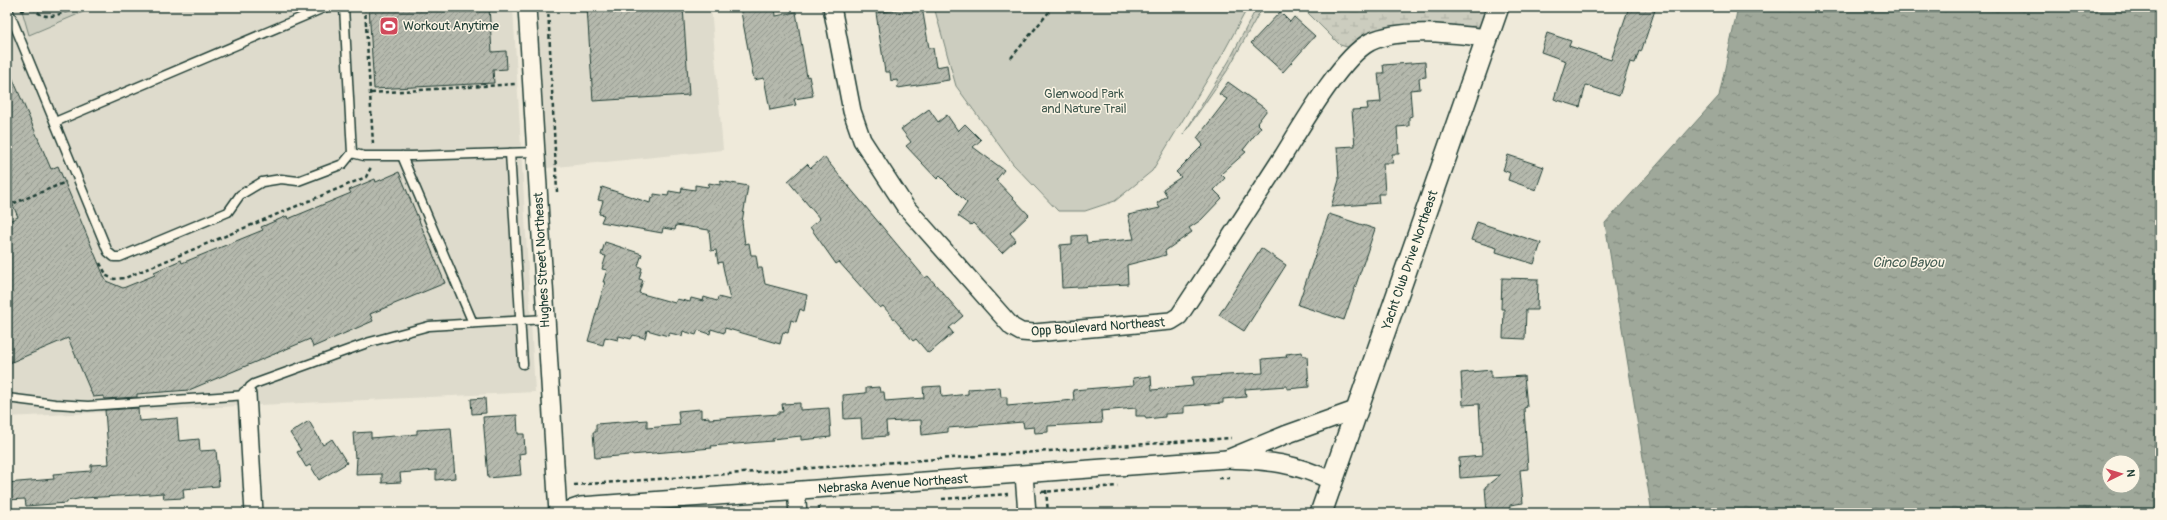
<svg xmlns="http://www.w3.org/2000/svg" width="2167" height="520" viewBox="0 0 2167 520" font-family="Pangolin,sans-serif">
  <defs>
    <pattern id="wetland-marsh" width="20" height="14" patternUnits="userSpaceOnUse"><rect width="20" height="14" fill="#cccdbf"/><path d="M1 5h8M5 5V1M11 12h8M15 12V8" fill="none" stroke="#afb1a5"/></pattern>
    <pattern id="water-ripples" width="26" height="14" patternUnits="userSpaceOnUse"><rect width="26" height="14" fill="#9fa89a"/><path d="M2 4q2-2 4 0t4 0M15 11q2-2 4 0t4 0" fill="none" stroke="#818a7e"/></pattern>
    <pattern id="building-hatch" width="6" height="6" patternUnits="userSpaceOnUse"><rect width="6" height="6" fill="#b5b9ad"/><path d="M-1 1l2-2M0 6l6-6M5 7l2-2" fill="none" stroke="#93988e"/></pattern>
  </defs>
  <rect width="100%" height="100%" fill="#efeada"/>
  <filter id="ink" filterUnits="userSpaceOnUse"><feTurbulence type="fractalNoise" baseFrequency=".025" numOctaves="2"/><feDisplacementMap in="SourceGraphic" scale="8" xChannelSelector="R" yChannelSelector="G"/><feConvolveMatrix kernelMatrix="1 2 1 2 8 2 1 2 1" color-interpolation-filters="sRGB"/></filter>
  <g filter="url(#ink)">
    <g fill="#dedbcc">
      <polygon points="7,7 513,7 535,392 7,417"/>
      <polygon points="537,7 711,7 723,150 547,168"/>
    </g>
    <g fill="#cccdbf" stroke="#76857a">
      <polygon points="21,7 95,7 29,35"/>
      <polygon points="934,7 1248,7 1221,57 1152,171 1115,201 1085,211 1058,211 1013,164 956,86"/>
    </g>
    <g fill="url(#wetland-marsh)" stroke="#76857a">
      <polygon points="1257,7 1266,7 1258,15 1227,71 1183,135 1229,61"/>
      <path d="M1302 7H1487L1480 28C1444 24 1400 19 1366 35 1359 38 1353 43 1347 47L1340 45Z"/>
    </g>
    <path fill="url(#water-ripples)" stroke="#6c7d71" fill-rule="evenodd" d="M1738 7H2160V513H1652L1605 223 1719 96ZM2109 462H2133V486H2109Z"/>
    <g fill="url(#building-hatch)" stroke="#1f3d34">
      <polygon points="369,7 489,7 492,52 506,51 507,69 493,70 494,83 374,89"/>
      <polygon points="587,7 683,7 689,95 593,101"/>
      <polygon points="740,7 775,7 776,16 796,12 807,77 809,76 813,96 794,99 796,105 770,110 764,78 754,80"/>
      <polygon points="915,7 922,7 929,48 933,48 936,67 947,65 949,80 898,88 897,80 891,81 890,72 885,72 876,13"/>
      <polygon points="1629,7 1656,7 1641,52 1639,51 1635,63 1630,62 1619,96 1586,85 1580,107 1554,99 1566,61 1541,52 1547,33 1571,41 1569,46 1611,60"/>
      <polygon points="1280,12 1290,22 1294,17 1315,36 1283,72 1251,43"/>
      <polygon points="1425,62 1426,77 1419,78 1420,89 1410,90 1412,116 1409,117 1409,126 1397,127 1399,154 1392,154 1393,163 1383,163 1385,194 1378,194 1379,203 1331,207 1339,180 1337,147 1355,146 1352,110 1368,109 1367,103 1381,102 1378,73 1384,73 1383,65"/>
      <polygon points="7,65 51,169 58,166 106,281 123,288 155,275 154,272 181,260 182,263 263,230 261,227 287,216 288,219 351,193 349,190 375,179 376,182 399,172 445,283 370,314 373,321 313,347 310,339 189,390 137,394 137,397 104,399 104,396 93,397 68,338 7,364 7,222 18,217 7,191"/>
      <polygon points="1228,82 1267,110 1257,123 1261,127 1243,150 1246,152 1221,174 1225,178 1214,190 1222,198 1201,220 1189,228 1192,232 1165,251 1166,255 1127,265 1128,284 1062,288 1060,245 1072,244 1072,236 1086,235 1087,243 1134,239 1128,215 1160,208 1157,203 1167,196 1163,189 1181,177 1176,172 1203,145 1197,138 1227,99 1219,94"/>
      <polygon points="929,109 938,122 947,115 958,131 965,124 981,140 973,147 1004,170 996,180 1029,215 1010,233 1016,240 1002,253 973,223 971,225 958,216 967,203 940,176 937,179 906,146 911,142 901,129"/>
      <polygon points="1508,155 1544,167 1536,190 1508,180 1510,173 1503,170"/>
      <polygon points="824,157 925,278 928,276 963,316 949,328 953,333 933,350 928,353 916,339 913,341 883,306 880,308 839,262 836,264 810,227 820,219 788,181 807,164 811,168"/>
      <polygon points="720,181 748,186 742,222 745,244 749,243 751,255 756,255 758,268 762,268 765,284 807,295 804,311 800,309 796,322 791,320 788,333 783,332 780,344 725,328 724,333 711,329 710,334 698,330 696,335 683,331 682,336 670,333 668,336 647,330 645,338 633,335 631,339 619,336 618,340 605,337 603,345 588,341 605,282 603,282 607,270 602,269 606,256 601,255 605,242 642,254 638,266 642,268 639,279 643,280 639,293 675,303 677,299 690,302 691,298 703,301 704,297 717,301 718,297 730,300 722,262 718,263 716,250 711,251 709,230 676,225 675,230 663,228 662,233 601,222 604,215 599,214 603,201 598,200 602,187 650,203 651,197 654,198 654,194 668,196 669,191 681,193 682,188 695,190 695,185 708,187 709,183 720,185"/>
      <polygon points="1329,214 1375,229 1344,320 1298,305"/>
      <polygon points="1477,222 1541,243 1534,264 1496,252 1497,248 1471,240"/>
      <polygon points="1261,248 1286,265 1244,331 1219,315"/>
      <polygon points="1502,278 1538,279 1537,310 1526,310 1525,339 1503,338 1504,309 1501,309"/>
      <polygon points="1302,352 1303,356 1307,356 1309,387 1287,389 1287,386 1245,389 1246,397 1223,399 1223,403 1184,406 1184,413 1165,414 1165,417 1146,419 1145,416 1136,416 1136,408 1101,411 1102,423 1048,426 1048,432 1035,433 1034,427 1024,428 1023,422 948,428 948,432 922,435 921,420 886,422 887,436 862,438 861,418 844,419 843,395 866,393 866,388 879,387 880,392 884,392 885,401 924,398 923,387 941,386 942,397 968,394 968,389 1000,387 1001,397 1007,397 1007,406 1074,400 1073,390 1134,385 1133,378 1151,376 1152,390 1193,386 1192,377 1263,373 1262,359 1287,357 1286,354"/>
      <polygon points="1491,370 1491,378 1524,376 1527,407 1524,408 1528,469 1520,470 1523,503 1510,505 1510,513 1487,513 1485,487 1500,475 1460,478 1459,458 1482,456 1479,404 1463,405 1461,373"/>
      <polygon points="485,398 486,413 472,414 471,399"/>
      <polygon points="800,403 800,410 829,408 831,437 801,440 801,436 772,439 773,441 711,446 712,448 595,458 593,432 596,432 596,424 647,420 647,428 680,425 678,411 701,409 701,418 709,417 709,419 779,414 779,412 783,412 782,404"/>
      <polygon points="138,408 139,421 177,418 179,441 199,439 200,451 216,450 219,486 183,489 184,498 164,499 163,493 137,495 83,498 67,501 67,503 26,506 25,499 7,500 7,483 54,479 53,474 91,471 91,465 109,464 105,410"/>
      <polygon points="517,415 518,434 524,434 525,453 519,454 521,475 488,478 483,417"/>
      <polygon points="309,421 323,445 332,439 347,463 319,480 310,465 306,467 297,452 301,450 290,433"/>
      <polygon points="451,428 455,478 436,480 436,470 400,473 401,482 382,483 382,474 356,475 357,457 355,458 353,433 371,432 371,438 417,434 417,430"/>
    </g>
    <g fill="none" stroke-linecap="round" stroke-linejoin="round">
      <g stroke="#1f3d34" stroke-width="11">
        <g id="service">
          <polyline points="7,7 108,252 114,257 120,257 228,212 240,195 262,182 281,179 298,181 343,164 352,153 344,7"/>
          <polyline points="55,122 326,7"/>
          <polyline points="352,153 364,156 412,156 536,152"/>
          <polyline points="510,153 523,364"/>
          <polyline points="402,156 473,323"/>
          <polyline points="7,398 55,404 88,406 247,395 250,387 254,384 370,342 429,326 546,319"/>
        </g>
      </g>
      <g stroke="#1f3d34" stroke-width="20">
        <g id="minor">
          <polyline points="527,7 558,513"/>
          <path d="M832 7 852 111 862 140 905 206 1012 327 1021 332 1034 333 1171 321 1179 316C1214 263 1248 210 1283 156 1301 127 1341 57 1370 42 1402 27 1453 34 1487 38"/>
          <polyline points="247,395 254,513"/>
          <polyline points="1024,475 1027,513"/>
          <path d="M1332 481C1292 462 1270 461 1227 459L1285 435 1358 409"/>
          <polyline points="796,491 798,513"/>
          <polyline points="560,513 581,506 1227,459"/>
        </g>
      </g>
      <g stroke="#1f3d34" stroke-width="24">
        <polyline id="tertiary" points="1321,513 1498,7"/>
      </g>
      <g stroke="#1f3d34" stroke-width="2.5" stroke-dasharray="4 3" stroke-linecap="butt">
        <path d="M33 7C44 24 62 13 76 7"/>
        <polyline points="365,7 373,144"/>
        <polyline points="548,7 557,192"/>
        <polyline points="21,11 31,7"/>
        <polyline points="1011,58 1053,7"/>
        <polyline points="371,93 516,84"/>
        <polyline points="7,206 66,182"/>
        <polyline points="100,263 107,276 114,279 125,278 366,177 371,167"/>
        <polyline points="1219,478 1232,478"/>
        <polyline points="574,485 1231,438"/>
        <polyline points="1046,490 1048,513"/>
        <polyline points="1041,492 1118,486"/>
        <polyline points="942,499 1008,494"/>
        <polyline points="819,506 819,513"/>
      </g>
      <use href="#service" stroke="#fcf5e5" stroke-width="8"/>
      <use href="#minor" stroke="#fcf5e5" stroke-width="17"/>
      <use href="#tertiary" stroke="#fcf5e5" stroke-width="21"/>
    </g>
  </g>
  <defs>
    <g id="stadium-square" transform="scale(1)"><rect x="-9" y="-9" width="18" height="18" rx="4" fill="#d1495b" stroke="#fcf5e5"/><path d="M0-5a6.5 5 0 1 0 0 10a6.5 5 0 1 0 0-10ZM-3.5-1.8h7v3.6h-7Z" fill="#fff"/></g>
  </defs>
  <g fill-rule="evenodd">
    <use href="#stadium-square" x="389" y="26"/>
  </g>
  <g text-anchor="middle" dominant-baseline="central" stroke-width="3" stroke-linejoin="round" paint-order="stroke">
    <g font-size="13" fill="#1f3d34" stroke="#fcf5e5" text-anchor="start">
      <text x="403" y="26">Workout Anytime</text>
    </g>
    <g font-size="13" fill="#425a50" stroke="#fcf5e5">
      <text x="1084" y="94">Glenwood Park<tspan x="1084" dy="15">and Nature Trail</tspan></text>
    </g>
    <g font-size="13" fill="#1f3d34" stroke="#fcf5e5">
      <text transform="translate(542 260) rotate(-93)">Hughes Street Northeast</text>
      <text transform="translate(1410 260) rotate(-71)">Yacht Club Drive Northeast</text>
      <text transform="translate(1098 327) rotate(-4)">Opp Boulevard Northeast</text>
      <text transform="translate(893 484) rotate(-4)">Nebraska Avenue Northeast</text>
    </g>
    <g font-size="14" font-style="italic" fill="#455d53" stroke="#fcf5e5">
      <text x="1908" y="262">Cinco Bayou</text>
    </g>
  </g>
  <rect width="2167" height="520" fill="none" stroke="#fcf5e5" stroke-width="24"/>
  <rect x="12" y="12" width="2143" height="496" fill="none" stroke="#1f3d34" stroke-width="1.5" filter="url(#ink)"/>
  <g transform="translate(2121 474) rotate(85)"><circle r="19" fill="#fcf5e5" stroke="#a4ab9e"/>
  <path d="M0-3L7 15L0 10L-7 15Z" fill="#d1495b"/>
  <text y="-6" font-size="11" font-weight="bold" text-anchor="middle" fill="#1f3d34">N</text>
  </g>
</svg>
